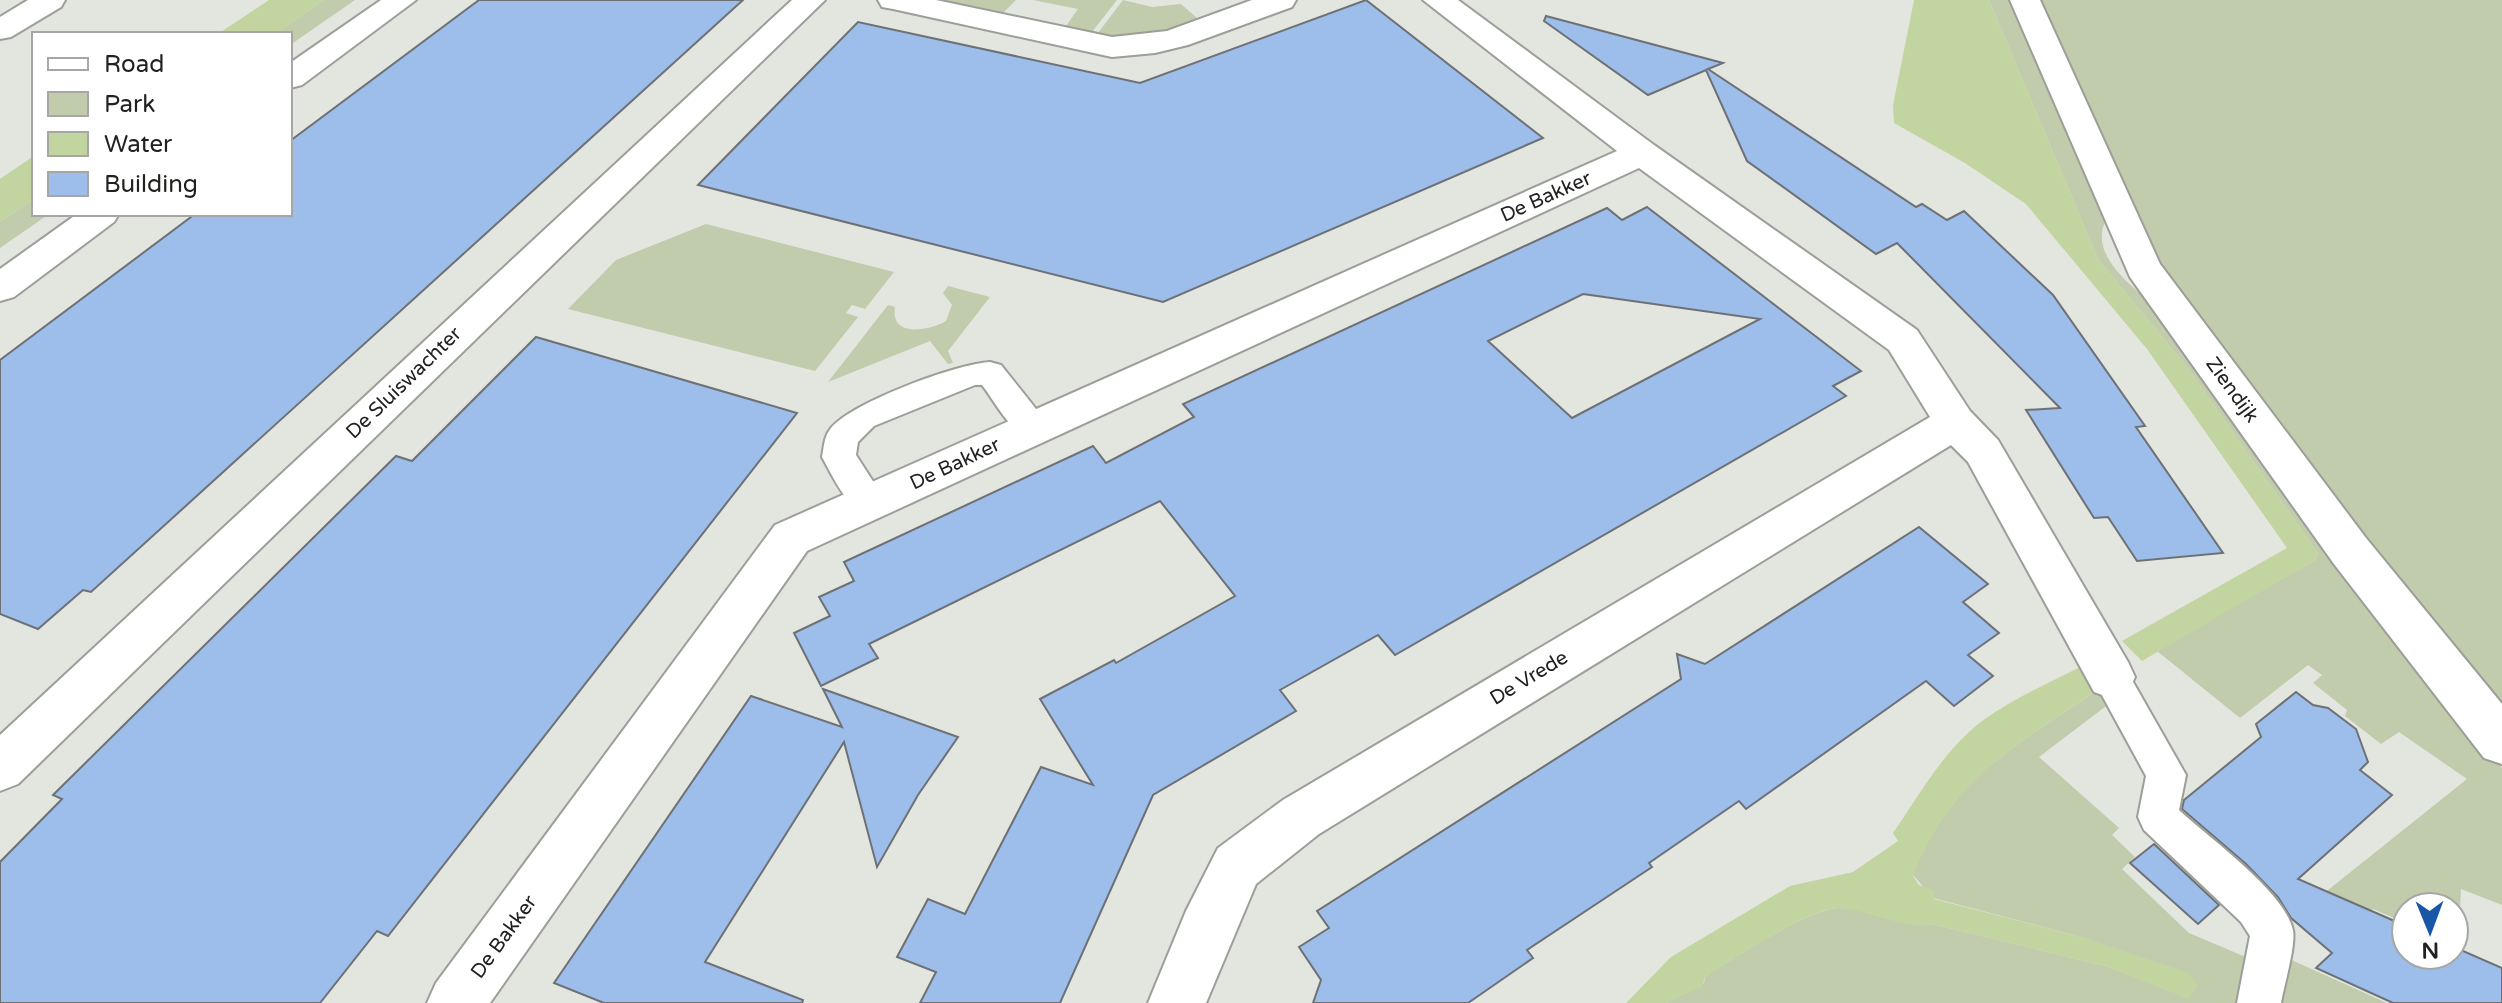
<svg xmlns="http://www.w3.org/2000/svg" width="2502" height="1003" viewBox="0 0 2502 1003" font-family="'Varela Round',sans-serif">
  <rect width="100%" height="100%" fill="#e3e5df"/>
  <g fill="#c0ccac">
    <polygon points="324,0 355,0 290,45 290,34 275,34"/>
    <polygon points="940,0 1016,0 1002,14"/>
    <polygon points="1033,0 1117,0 1092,32 1066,26 1078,9"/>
    <path d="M1123 0 1152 7 1181 4 1197 18C1168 36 1131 40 1098 33Z"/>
    <path d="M1989 0H2018L2111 208C2108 216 2103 224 2102 232 2098 261 2135 291 2157 305L2302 505 2502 768V905L2461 889 2458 946 2454 944V907H2406V923L2373 909 2330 949 2293 918 2467 779 2399 732 2381 744 2345 716 2347 710 2313 683 2322 675 2308 665 2240 718 2157 651 2315 560 2318 553 2186 366 2098 259Z"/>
    <polygon points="2037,0 2502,0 2502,727 2176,297"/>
    <polygon points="34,199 34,214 49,214 0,248 0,222"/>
    <polygon points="706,224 894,272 865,309 852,305 846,313 858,317 815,371 568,309 616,260"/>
    <path d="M948 286 990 297 948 351 953 363 948 364 930 341 828 382 888 305 895 307C890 338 929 331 946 321L952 305 943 293Z"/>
    <path d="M2106 684 2118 697 2039 757 2119 828 2112 835 2135 857 2122 869 2189 933 2248 958 2265 948 2387 1003H1666L1704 983 1705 977C1733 959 1810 907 1841 908 1872 908 1901 927 1932 924L2106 966 2188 998 2197 985 2085 938 1933 898 1913 875C1952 774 2023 742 2106 684Z"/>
  </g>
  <g fill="#c2d49f">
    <polygon points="269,0 324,0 275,34 218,34"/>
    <polygon points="1914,0 1989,0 2098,259 2186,366 2318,553 2315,560 2142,661 2122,641 2287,548 2147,349 2026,204 1965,163 1894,123 1893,105"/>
    <polygon points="34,156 34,199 0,222 0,179"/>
    <path d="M2086 664 2106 684C2024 741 1951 775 1913 876L1919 885 1934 890V899L2085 938 2189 973 2197 985 2188 999 2106 966 1932 924C1913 932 1866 910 1842 908 1810 906 1734 959 1705 977L1702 987 1666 1003H1626L1671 957 1790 886 1853 872 1898 841 1893 833C1920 794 1944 750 1982 721 2014 698 2051 682 2086 664Z"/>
  </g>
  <g fill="#9dbdea" stroke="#6d7176" stroke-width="2" fill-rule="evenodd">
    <polygon points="479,0 743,0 91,592 83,590 38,629 0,614 0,360 195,214 290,214 290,141"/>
    <polygon points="1366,0 1543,138 1163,302 698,185 858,22 1140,83"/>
    <polygon points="1546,16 1723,63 1708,69 1916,207 1922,204 1947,220 1964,211 2053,295 2145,426 2136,427 2223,553 2137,561 2108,517 2094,518 2026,410 2060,408 1897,243 1876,254 1747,161 1706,70 1648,95 1544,21"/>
    <path d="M1647 207 1861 371 1833 386 1846 396 1395 655 1378 635 1280 690 1296 711 1153 795 1060 1003H920L936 972 897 957 928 899 965 914 1041 767 1093 785 1040 699 1114 660 1116 663 1235 596 1160 501 869 644 878 658 821 686 794 633 830 616 819 597 854 581 844 562 1093 446 1106 463 1194 417 1183 404 1607 208 1622 220ZM1583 294 1760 319 1572 418 1488 341Z"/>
    <polygon points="536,337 797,413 388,936 377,931 320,1003 0,1003 0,862 62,799 53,795 396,456 412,461"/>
    <polygon points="1919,527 1988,584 1963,602 1999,633 1968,655 1993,676 1954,706 1926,681 1746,809 1739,801 1649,863 1652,867 1527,950 1533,958 1468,1003 1313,1003 1321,980 1299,947 1329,928 1317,911 1681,679 1677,654 1705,664"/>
    <polygon points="823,689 958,737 918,795 877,867 844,742 705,962 803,1000 802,1003 604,1003 554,983 751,696 842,727"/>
    <polygon points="2296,692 2313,705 2328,708 2356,729 2368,762 2360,770 2392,795 2298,879 2406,926 2406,955 2454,955 2454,947 2502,968 2502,1003 2393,1003 2316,968 2332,953 2291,918 2278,897 2246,864 2182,809 2184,800 2261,737 2256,724"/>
    <polygon points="2154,844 2219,905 2198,924 2130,863"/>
  </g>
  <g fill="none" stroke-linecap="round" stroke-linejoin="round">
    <g stroke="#9c9e98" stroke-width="4">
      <g id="service">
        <path d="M990 362 1001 365 1044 419 1049 428 1044 437C1015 445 998 405 982 385H975L874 426 858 442 856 455 887 503 882 512C852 522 835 480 822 457 824 447 824 436 831 428 853 402 956 364 990 362Z"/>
        <path d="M2111 661 2124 666 2186 775 2179 810C2209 838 2284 891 2293 930 2296 946 2284 985 2281 1003H2237L2250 936 2241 922 2144 830 2138 817 2146 776 2092 677 2098 666Z"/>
      </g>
    </g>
    <g stroke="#9c9e98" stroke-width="4">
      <g id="minor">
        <polygon points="28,0 65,0 61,7 11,37 0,39 0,17"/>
        <polygon points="792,0 825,0 18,784 0,791 0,735"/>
        <polygon points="878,0 936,0 1112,37 1167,31 1252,0 1296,0 1292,7 1188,45 1155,53 1112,57 893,9 882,7"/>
        <polygon points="1423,0 1458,0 1654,145 1917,330 1970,411 1998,440 2128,662 2135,677 2128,692 2111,698 2094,692 1968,462 1951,445 1319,834 1256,884 1206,1003 1148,1003 1186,911 1218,848 1283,800 1930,417 1889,350 1639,168 807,551 490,1003 427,1003 436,983 775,525 1617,151"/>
        <polygon points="2010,0 2040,0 2160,264 2366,538 2502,704 2502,764 2484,758 2334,564 2130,277"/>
      </g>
    </g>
    <g stroke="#9c9e98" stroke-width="4">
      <g id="tertiary">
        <polygon points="381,0 416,0 302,85 290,88 290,63"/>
        <polygon points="77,214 119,214 114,222 14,297 0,301 0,269"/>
      </g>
    </g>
    <use href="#service" fill="#fff" fill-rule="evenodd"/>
    <use href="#minor" fill="#fff" fill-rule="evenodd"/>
    <use href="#tertiary" fill="#fff" fill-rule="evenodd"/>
  </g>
  <g text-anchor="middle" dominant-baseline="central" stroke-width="8" stroke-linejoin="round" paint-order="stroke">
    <g font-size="20" fill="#21211f" stroke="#fff">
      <text transform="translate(1546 197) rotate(-24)">De Bakker</text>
      <text transform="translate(404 383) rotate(-44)">De Sluiswachter</text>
      <text transform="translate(2232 390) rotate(54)">Ziendijk</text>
      <text transform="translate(955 464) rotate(-25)">De Bakker</text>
      <text transform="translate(1529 678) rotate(-31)">De Vrede</text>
      <text transform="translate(504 937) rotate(-54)">De Bakker</text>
    </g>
  </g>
  <rect x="32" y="32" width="260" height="184" fill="#ffffff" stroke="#a6a6a5" stroke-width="2"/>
  <rect x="48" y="58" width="40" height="12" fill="#ffffff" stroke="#a6a6a5" stroke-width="2"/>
  <text x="104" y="72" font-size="24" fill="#21211f">Road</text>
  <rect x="48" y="92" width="40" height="24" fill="#c0ccac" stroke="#a6a6a5" stroke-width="2"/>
  <text x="104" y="112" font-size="24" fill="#21211f">Park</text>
  <rect x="48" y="132" width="40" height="24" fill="#c2d49f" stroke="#a6a6a5" stroke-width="2"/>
  <text x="104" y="152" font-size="24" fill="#21211f">Water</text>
  <rect x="48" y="172" width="40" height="24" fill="#9dbdea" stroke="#a6a6a5" stroke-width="2"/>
  <text x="104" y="192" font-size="24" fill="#21211f">Building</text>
  <g transform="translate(2430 931) rotate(179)"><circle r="38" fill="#ffffff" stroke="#a6a6a5" stroke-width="2"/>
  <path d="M0-6L14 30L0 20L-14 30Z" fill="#1857a8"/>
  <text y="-12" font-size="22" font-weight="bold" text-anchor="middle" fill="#21211f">N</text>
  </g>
</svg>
